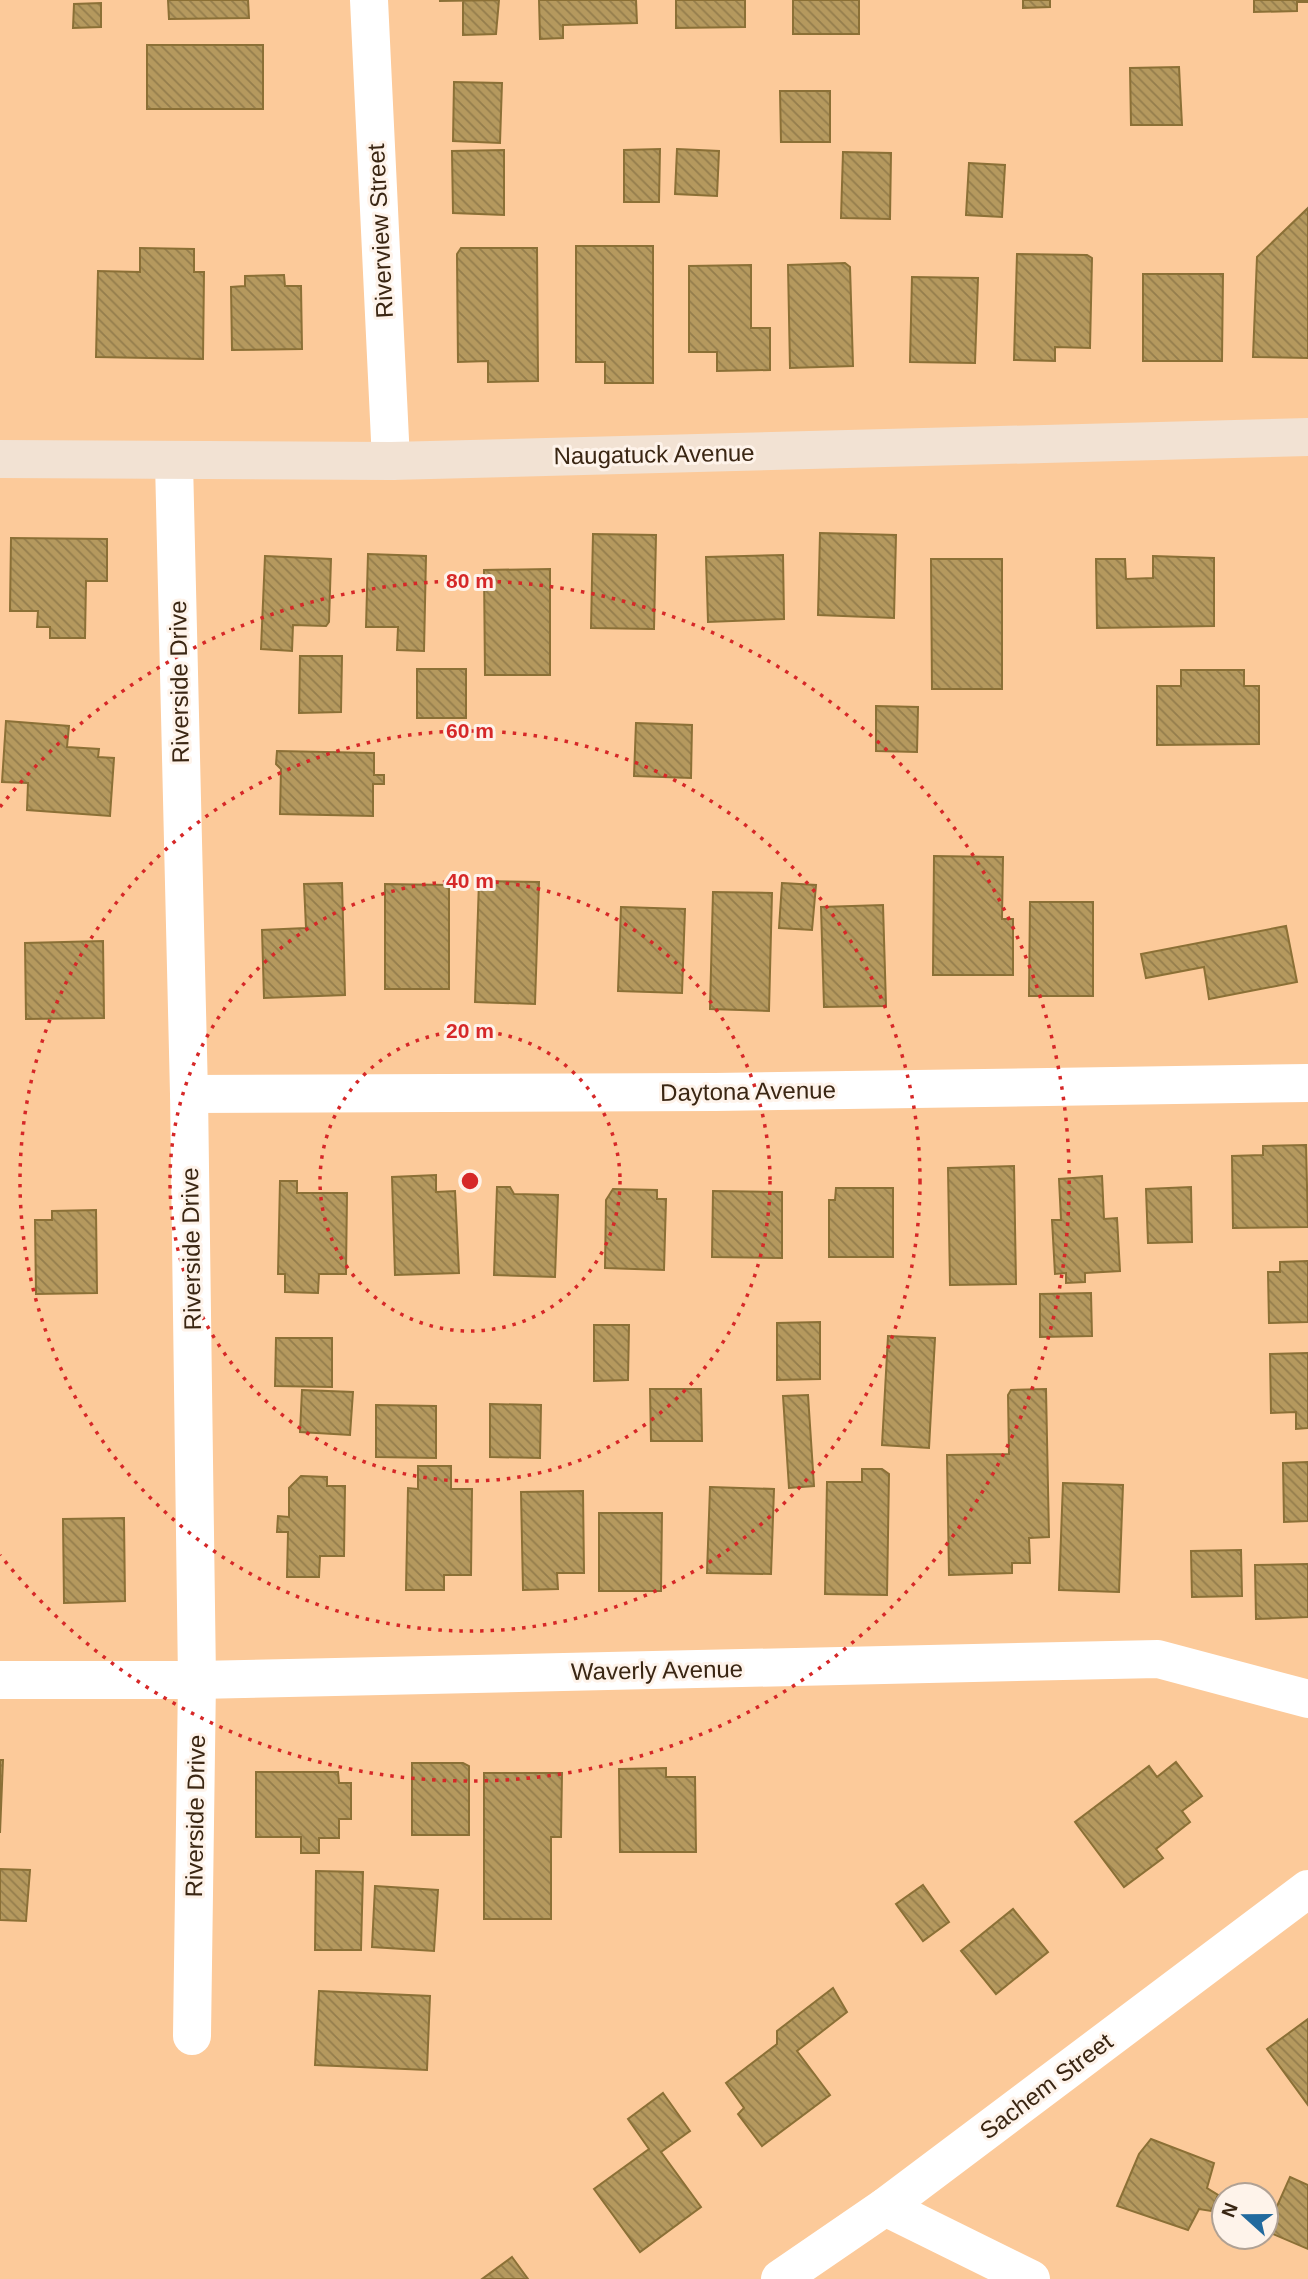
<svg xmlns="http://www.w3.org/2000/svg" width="1308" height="2279" viewBox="0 0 1308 2279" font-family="Helvetica,sans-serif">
  <defs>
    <pattern id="building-back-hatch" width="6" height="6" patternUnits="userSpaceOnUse" patternTransform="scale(1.75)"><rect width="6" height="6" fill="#b5995e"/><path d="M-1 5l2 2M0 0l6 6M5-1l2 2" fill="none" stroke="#947d4c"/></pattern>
  </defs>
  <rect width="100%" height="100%" fill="#fcca9a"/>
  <g fill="url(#building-back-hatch)" stroke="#8b7036" stroke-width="2">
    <polygon points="168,0 248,0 249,18 169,19"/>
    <polygon points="463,0 439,1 499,0 496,34 463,35"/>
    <polygon points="539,0 636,0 637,23 563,25 563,38 540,39"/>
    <polygon points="676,0 745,0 745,27 676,28"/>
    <rect x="793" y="0" width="66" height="34"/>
    <polygon points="1023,0 1050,0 1050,7 1023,8"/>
    <polygon points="1254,0 1308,0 1308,2 1297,2 1297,11 1254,12"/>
    <polygon points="101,3 101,27 73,28 74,4"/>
    <rect x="147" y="45" width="116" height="64"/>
    <polygon points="1179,67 1182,125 1131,125 1130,68"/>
    <polygon points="454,82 502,83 500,143 453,141"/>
    <polygon points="780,91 830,91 830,142 781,142"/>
    <polygon points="660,149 659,202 624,202 624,150"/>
    <polygon points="677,149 719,151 717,196 675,194"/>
    <polygon points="504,150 504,215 453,213 452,151"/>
    <polygon points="843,152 891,153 890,219 841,218"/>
    <polygon points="969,163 1005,165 1002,217 966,215"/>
    <polygon points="1308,208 1308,358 1253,357 1257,257"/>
    <polygon points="576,246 653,246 653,383 605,383 605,362 576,362"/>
    <polygon points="140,248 194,249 194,272 204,272 203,359 96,357 98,271 140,272"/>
    <polygon points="461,248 537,248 538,381 488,382 488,361 458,362 457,254"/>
    <polygon points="1017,254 1087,255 1092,258 1090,348 1055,347 1055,361 1014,360"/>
    <polygon points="845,263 850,267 853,366 790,368 788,265"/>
    <polygon points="751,265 751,328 770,328 770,370 717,371 717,352 689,352 689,266"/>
    <polygon points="1143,274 1223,274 1222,361 1143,361"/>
    <polygon points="284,275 285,286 301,286 302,349 232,350 231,287 245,286 245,276"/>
    <polygon points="912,277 978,278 975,363 910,362"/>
    <polygon points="820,533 896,535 894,618 818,615"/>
    <polygon points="593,534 656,535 654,629 591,628"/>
    <polygon points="11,538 107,539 107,581 86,581 85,638 50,638 50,627 37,627 38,611 10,611"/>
    <polygon points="368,554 426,556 424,651 397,650 398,627 366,627"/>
    <polygon points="783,555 784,619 708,622 706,557"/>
    <polygon points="265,556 331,559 329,622 326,626 293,625 292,651 261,649"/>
    <polygon points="1153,556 1214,558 1214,626 1097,628 1096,559 1125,559 1126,579 1153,578"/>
    <polygon points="931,559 1002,559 1002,689 932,689"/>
    <polygon points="550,569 550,675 485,675 484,570"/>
    <polygon points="300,656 342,656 341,712 299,713"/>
    <rect x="417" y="669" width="49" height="49"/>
    <polygon points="1181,670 1244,670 1244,686 1259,686 1259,744 1157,745 1157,686 1181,686"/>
    <polygon points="876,706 918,707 917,752 876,751"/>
    <polygon points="6,721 69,726 67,747 99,749 98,757 114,758 110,816 27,810 28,783 2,782"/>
    <polygon points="636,723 692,725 691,778 634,776"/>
    <polygon points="277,751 374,753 374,775 384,775 384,784 373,784 373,816 280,814 281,769 276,764"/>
    <polygon points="934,856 1003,857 1002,919 1013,919 1013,975 933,975"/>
    <polygon points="479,881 539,882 535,1004 475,1002"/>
    <polygon points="342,883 345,995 264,998 262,930 306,928 304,884"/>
    <polygon points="782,883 816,885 812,930 779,928"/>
    <polygon points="385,884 449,885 449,989 385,989"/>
    <polygon points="713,892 772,893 769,1011 710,1009"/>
    <polygon points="1030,902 1093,902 1093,996 1029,996"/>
    <polygon points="883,905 886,1006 824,1007 821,907"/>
    <polygon points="621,907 685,909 682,993 618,991"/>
    <polygon points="1286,926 1297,982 1209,999 1204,967 1146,978 1141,954"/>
    <polygon points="103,941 104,1018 26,1019 25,943"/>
    <polygon points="1306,1145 1308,1227 1233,1228 1232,1156 1263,1155 1263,1146"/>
    <polygon points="1014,1166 1016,1284 950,1285 948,1168"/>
    <polygon points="436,1175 436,1192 455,1191 459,1273 395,1275 392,1177"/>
    <polygon points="1102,1176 1104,1219 1117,1218 1120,1271 1085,1273 1085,1282 1066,1283 1066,1273 1055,1274 1052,1220 1061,1220 1059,1179"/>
    <polygon points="280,1181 297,1181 297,1193 347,1193 346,1274 319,1274 318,1293 285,1292 285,1274 278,1274"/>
    <polygon points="497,1187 510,1187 514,1194 558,1195 555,1277 494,1275"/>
    <polygon points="1191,1187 1192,1242 1148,1243 1146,1189"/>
    <polygon points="836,1188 893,1188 893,1257 829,1257 829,1200 835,1200"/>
    <polygon points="613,1189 657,1190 657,1199 666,1199 664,1270 605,1268 606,1200"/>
    <polygon points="713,1191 782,1192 782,1258 712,1257"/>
    <polygon points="96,1210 97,1293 36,1294 35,1220 52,1220 52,1211"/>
    <polygon points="1308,1261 1308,1322 1269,1323 1268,1272 1280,1272 1280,1262"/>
    <polygon points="1091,1293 1092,1336 1040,1337 1040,1294"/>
    <polygon points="820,1322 820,1379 777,1380 777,1323"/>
    <polygon points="594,1325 629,1325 628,1380 594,1381"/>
    <polygon points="888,1336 935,1338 929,1448 882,1445"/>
    <polygon points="276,1338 332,1338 332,1387 275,1386"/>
    <polygon points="1308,1353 1308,1428 1296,1429 1296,1412 1271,1413 1270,1354"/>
    <polygon points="650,1389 701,1389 702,1441 651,1441"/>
    <polygon points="1046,1389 1049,1537 1029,1538 1030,1563 1012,1563 1012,1573 949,1575 947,1455 1009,1454 1008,1395 1011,1390"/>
    <polygon points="302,1390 353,1392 350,1435 300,1432"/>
    <polygon points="808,1395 814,1486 789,1488 783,1396"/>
    <polygon points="490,1404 541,1405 540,1458 490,1457"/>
    <polygon points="376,1405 436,1406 436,1458 376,1457"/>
    <polygon points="1308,1462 1308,1521 1284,1522 1283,1463"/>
    <polygon points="418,1466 451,1466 451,1489 472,1489 471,1575 444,1575 444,1590 406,1590 408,1488 418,1489"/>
    <polygon points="862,1469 882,1469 889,1474 887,1595 825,1594 827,1482 862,1482"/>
    <polygon points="301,1476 327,1477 327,1486 345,1486 344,1556 320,1556 319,1577 287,1577 288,1532 277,1532 278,1516 289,1517 289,1488"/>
    <polygon points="1063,1483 1123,1485 1119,1592 1059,1590"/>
    <polygon points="710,1487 774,1489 771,1574 707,1573"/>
    <polygon points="583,1491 584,1573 557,1573 558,1589 523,1590 521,1492"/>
    <polygon points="599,1513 662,1513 661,1591 599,1591"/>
    <polygon points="124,1518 125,1601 64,1603 63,1519"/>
    <polygon points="1241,1550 1242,1596 1192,1597 1191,1551"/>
    <polygon points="1308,1564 1308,1617 1256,1619 1255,1565"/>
    <polygon points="0,1760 3,1760 0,1833"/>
    <polygon points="1176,1762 1202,1796 1182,1811 1190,1822 1156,1849 1163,1858 1124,1887 1075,1822 1149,1766 1157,1777"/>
    <polygon points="412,1763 463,1763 469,1766 469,1835 412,1835"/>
    <polygon points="666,1768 666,1777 695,1777 696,1852 620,1852 619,1769"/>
    <polygon points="256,1772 338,1772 339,1783 351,1783 351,1819 339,1819 339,1838 319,1838 319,1853 301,1853 301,1837 256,1837"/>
    <polygon points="484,1773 562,1773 561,1837 551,1837 551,1919 484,1919"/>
    <polygon points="0,1869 30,1870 26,1921 0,1920"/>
    <polygon points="316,1871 363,1872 361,1950 315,1950"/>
    <polygon points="923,1885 949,1922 923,1941 896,1904"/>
    <polygon points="375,1886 438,1890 434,1951 372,1947"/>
    <polygon points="1013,1909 1048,1952 996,1994 961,1951"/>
    <polygon points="833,1988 847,2012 797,2051 830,2095 762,2146 738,2114 744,2108 726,2083 777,2044 777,2031"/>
    <polygon points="319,1991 430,1996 427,2070 315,2065"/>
    <polygon points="1308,2019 1308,2105 1267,2049"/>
    <polygon points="663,2093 690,2131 661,2152 701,2207 640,2252 594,2189 649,2149 628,2119"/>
    <polygon points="1151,2139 1214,2163 1207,2188 1218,2195 1211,2211 1199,2209 1188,2230 1117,2206 1139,2154"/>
    <polygon points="1290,2177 1308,2185 1308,2249 1266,2231"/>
    <polygon points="512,2257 528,2279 482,2279"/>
  </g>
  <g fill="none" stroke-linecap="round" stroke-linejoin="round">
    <g stroke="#fff" stroke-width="38">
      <polyline points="369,0 391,461"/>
      <polyline points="174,462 189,1094 197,1680 192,2036"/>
      <polyline points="189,1094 715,1092 1308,1083"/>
      <polyline points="0,1680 197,1680 1158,1659 1308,1699"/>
      <polyline points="885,2207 1031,2279"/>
      <polyline points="780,2279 885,2207 1308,1889"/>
    </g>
    <polyline stroke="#f2e2d3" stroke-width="38" points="0,459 391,461 1308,437"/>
  </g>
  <g fill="none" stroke="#d62828" stroke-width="3.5" stroke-dasharray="3.5 7">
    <circle cx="470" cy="1181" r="150"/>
    <circle cx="470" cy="1181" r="300"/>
    <circle cx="470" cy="1181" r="450"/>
    <path d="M0 807A600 600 0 1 1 0 1555"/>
  </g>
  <g text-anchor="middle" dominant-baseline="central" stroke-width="6" stroke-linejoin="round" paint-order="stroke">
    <g font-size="24" fill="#3a2613" stroke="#fef3ea">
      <text transform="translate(380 231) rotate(-93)">Riverview Street</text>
      <text transform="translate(654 454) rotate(-1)">Naugatuck Avenue</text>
      <text transform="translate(179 682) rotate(-91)">Riverside Drive</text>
      <text transform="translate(748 1091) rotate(-1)">Daytona Avenue</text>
      <text transform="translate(191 1249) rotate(-91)">Riverside Drive</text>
      <text transform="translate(657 1670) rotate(-1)">Waverly Avenue</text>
      <text transform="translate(195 1816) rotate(-89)">Riverside Drive</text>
      <text transform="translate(1046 2086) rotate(-37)">Sachem Street</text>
    </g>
  </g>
  <circle cx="470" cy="1181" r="10" fill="#d62828" stroke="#fef3ea" stroke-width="3.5"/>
  <g font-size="21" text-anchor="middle" font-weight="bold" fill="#d62828" stroke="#fef3ea" stroke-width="6" stroke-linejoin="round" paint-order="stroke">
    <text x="470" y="588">80 m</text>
    <text x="470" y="738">60 m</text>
    <text x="470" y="888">40 m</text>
    <text x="470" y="1038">20 m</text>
  </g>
  <g transform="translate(1245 2216) rotate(291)"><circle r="33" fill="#fef3ea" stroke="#b0a194" stroke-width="2"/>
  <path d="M0-5L12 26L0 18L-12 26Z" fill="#226a9e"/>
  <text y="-10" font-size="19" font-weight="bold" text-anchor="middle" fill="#3a2613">N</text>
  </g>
</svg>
